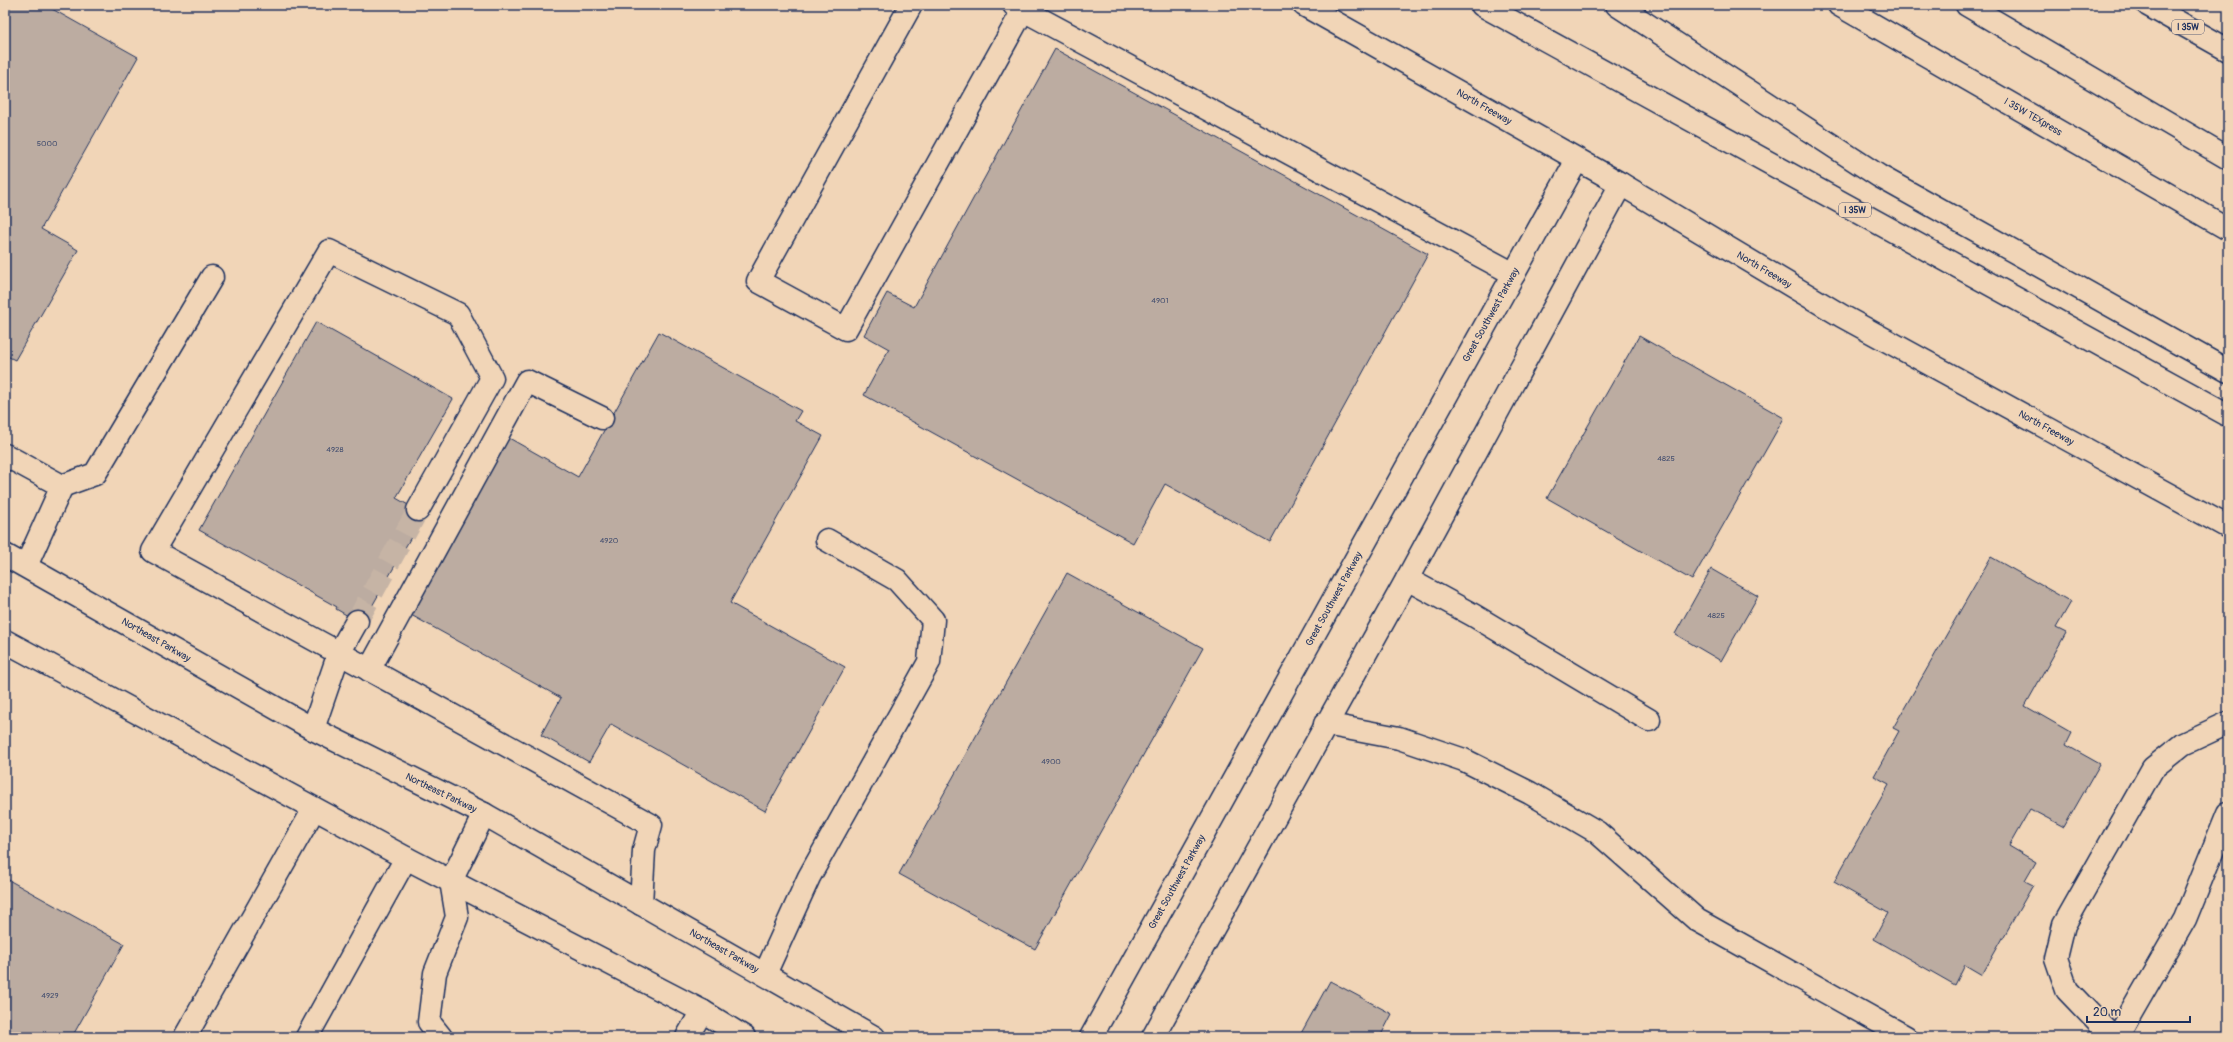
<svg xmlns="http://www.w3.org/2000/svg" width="2233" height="1042" viewBox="0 0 2233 1042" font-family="Pangolin,sans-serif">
  <rect width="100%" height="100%" fill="#f1d5b7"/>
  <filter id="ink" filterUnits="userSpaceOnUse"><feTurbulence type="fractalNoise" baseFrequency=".025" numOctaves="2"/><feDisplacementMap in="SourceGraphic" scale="8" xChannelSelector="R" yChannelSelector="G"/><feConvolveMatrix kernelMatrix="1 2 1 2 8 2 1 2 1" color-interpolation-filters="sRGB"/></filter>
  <g filter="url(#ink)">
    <g fill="#bcaca1" stroke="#1b2f5e">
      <polygon points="5,5 45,5 138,57 41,229 78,250 15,360 5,355"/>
      <polygon points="1055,49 1428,254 1270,542 1165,484 1133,543 864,395 889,349 864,335 887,293 914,307"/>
      <polygon points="316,322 453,399 396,498 424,514 362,624 336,609 337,607 199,530"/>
      <polygon points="659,332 801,411 795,421 823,436 730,603 845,667 765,811 611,724 589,762 541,735 561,698 411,615 509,438 578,477"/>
      <polygon points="1639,336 1784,418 1692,580 1547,498"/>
      <polygon points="1991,557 2071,602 2056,628 2066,633 2025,706 2072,733 2066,745 2100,764 2064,827 2030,809 2009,846 2036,862 2025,881 2033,885 1982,975 1965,965 1955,985 1874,939 1888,913 1834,882 1889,784 1874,776 1899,731 1893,728"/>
      <polygon points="1711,569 1758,596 1721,661 1675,634"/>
      <polygon points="1067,573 1203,648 1035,949 899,874"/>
      <polygon points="5,878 124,944 72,1037 5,1037"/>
      <polygon points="1330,981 1392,1014 1380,1037 1299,1037"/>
    </g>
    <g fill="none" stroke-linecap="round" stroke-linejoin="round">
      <polyline stroke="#c6b4a5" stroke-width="22" stroke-dasharray="22 11" stroke-linecap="butt" points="357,621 418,510"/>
      <g stroke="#1b2f5e" stroke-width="25">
        <g id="minor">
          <polyline points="911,5 758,281 846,329 1026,5"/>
          <polyline points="1014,5 1514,274"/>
          <polyline points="5,455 62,486 26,566"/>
          <polyline points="62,486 95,474 212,277"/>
          <polyline points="5,555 313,729 484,814 874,1037"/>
          <polyline points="1407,579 1473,615 1649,720"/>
          <polyline points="357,621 339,653 651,825 644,850 641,904"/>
          <polyline points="5,641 406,858 702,1011 744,1037"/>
          <polyline points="369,670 527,381 602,418"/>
          <polyline points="1325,724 1399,738 1464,760 1530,793 1597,832 1697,920 1906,1037"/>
          <polyline points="313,729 339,653 153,551 329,251 458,314 492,378 418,510"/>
          <polyline points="765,974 809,877 929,662 933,620 897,580 827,540"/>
          <polyline points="185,1037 314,809"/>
          <polyline points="307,1037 406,858"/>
          <polyline points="441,1037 429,1022 435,973 457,917 451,881 484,814"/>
          <polyline points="687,1037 702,1011"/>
          <polyline points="1091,1037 1577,160"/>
          <polyline points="1153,1037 1407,579 1621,184"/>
          <polyline points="2112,1037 2067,990 2056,958 2064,925 2153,768 2183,744 2228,723"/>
          <polyline points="2117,1037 2185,919 2228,813"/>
        </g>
      </g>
      <g stroke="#1b2f5e" stroke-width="25">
        <polyline id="major" points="1304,5 1621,184 1842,316 2228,527"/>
      </g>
      <g stroke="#1b2f5e" stroke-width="25">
        <g id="highway">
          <polyline points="1482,5 2228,415"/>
          <polyline points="1617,5 1879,176 2228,371"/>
          <polyline points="1839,5 2228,229"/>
          <polyline points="1967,5 2228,158"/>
          <polyline points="2148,5 2228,50"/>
        </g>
      </g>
      <use href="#minor" stroke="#f1d5b7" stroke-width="22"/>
      <use href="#major" stroke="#f1d5b7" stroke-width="22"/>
      <use href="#highway" stroke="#f1d5b7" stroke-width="22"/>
    </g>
  </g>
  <g text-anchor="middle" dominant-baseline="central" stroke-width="3" stroke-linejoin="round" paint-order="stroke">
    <g font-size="8" fill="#434e6f">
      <text x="47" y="143">5000</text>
      <text x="1160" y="300">4901</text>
      <text x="335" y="449">4928</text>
      <text x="1666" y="458">4825</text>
      <text x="609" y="540">4920</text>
      <text x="1716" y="615">4825</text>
      <text x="1051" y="761">4900</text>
      <text x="50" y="995">4929</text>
    </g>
    <g fill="#f1d5b7" stroke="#5b6179" stroke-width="1">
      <rect x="2172" y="20" width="32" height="14" rx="3"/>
      <rect x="1839" y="203" width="32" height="14" rx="3"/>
    </g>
    <g font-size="9" font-weight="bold" fill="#1b2f5e">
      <text x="2188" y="27">I 35W</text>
      <text x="1855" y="210">I 35W</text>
    </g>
    <g font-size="10" fill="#1b2f5e" stroke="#f1d5b7">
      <text transform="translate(1484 107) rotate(30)">North Freeway</text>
      <text transform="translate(2033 117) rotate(30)">I 35W TEXpress</text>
      <text transform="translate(1764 270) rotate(31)">North Freeway</text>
      <text transform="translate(1491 315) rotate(-61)">Great Southwest Parkway</text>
      <text transform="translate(2046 428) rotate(29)">North Freeway</text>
      <text transform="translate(1334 599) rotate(-61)">Great Southwest Parkway</text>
      <text transform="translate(156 640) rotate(30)">Northeast Parkway</text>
      <text transform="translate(441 793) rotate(26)">Northeast Parkway</text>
      <text transform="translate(1177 882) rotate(-61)">Great Southwest Parkway</text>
      <text transform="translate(724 951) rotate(30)">Northeast Parkway</text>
    </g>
  </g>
  <rect width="2233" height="1042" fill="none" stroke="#f1d5b7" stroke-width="20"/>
  <rect x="10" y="10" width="2213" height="1022" fill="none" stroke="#1b2f5e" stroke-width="1.5" filter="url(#ink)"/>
  <path d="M2087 1016v6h103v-6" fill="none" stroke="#1b2f5e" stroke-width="2"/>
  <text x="2093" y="1016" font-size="12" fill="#1b2f5e" stroke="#f1d5b7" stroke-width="3" paint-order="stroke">20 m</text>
</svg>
